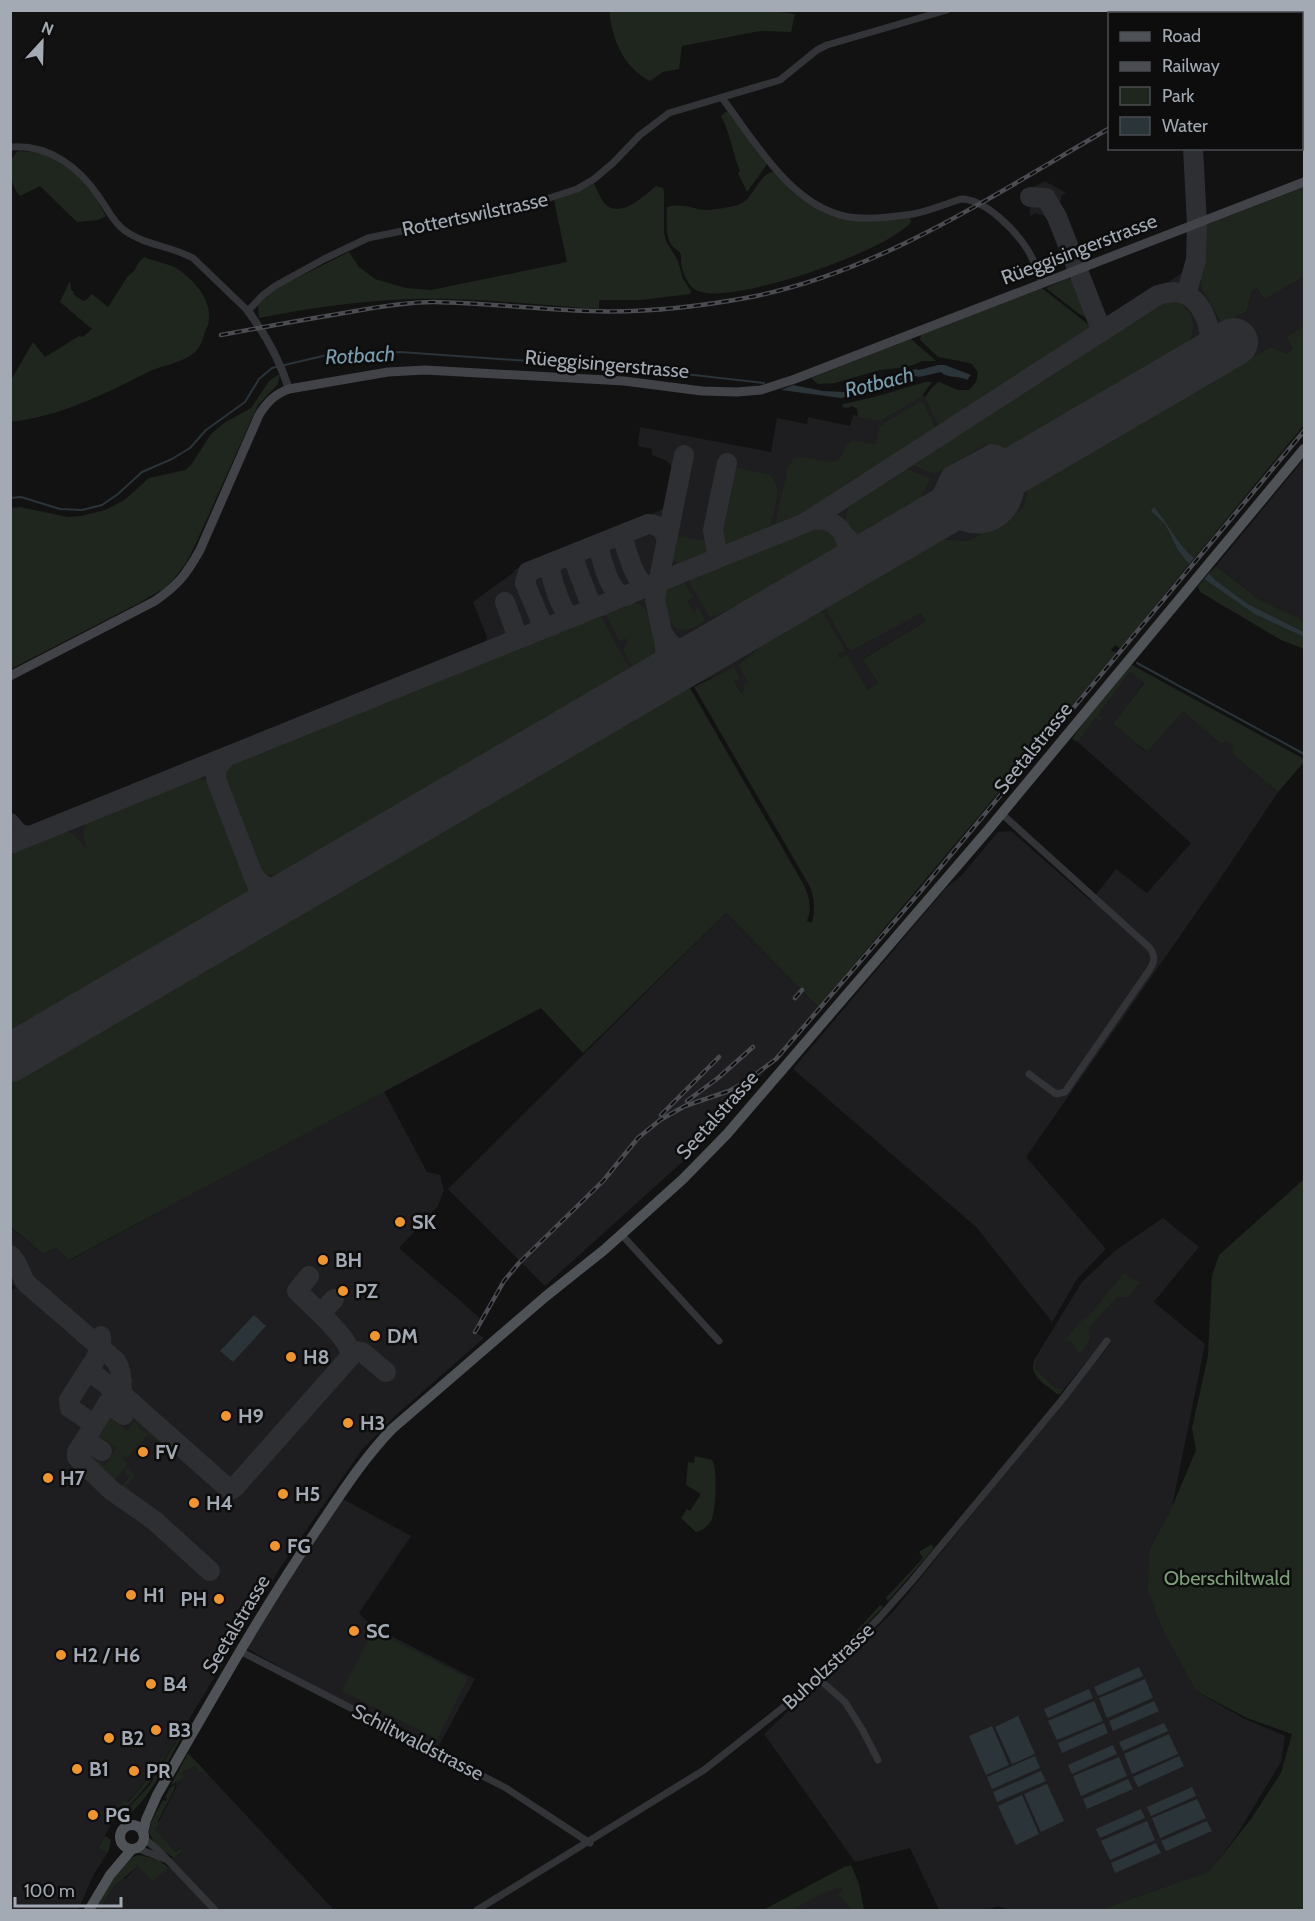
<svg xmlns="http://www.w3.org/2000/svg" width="1315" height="1921" viewBox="0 0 1315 1921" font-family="Cabin,sans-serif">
  <rect width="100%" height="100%" fill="#121213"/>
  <g fill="#1e1e20">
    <polygon points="1190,149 1198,149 1199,213 1202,224 1200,230 1201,288 1206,297 1222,325 1247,311 1251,292 1257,288 1264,300 1304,277 1304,326 1286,337 1293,349 1287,353 1270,347 1028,488 1024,509 968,541 940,539 826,611 848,649 851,651 921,612 926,621 864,658 878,684 868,690 847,654 840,658 837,654 844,650 816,612 774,636 738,665 748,683 746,690 741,693 734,681 735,680 734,668 680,691 11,1083 10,812 17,821 25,826 39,826 482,648 486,644 487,637 473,602 514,572 514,570 659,511 667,506 674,470 667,461 652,455 652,449 638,446 640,427 771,452 777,418 807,424 808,417 850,426 853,415 880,421 923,394 941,429 1085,336 1090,329 1090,316 1076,278 1070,269 1071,266 1054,221 1051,218 1036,213 1030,216 1030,189 1045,181 1066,193 1062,195 1059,207 1060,216 1083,270 1083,275 1095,307 1104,315 1117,315 1185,271 1190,265 1192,254 1192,233 1189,230 1191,219"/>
    <polygon points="1304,428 1304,435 1200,560 1197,558 1207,545"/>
    <polygon points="1304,459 1304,621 1257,598 1216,566"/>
    <polygon points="1130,672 1144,682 1114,724 1146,752 1183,710 1221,744 1226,741 1233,746 1230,752 1278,792 1226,870 1026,1157 1106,1249 1077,1279 1052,1322 976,1227 793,1069 946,888 962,875 998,832 1011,831 1091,901 1116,869 1147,893 1191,843 1078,742 1096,716 1102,718 1098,715"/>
    <polygon points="726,913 818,1007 711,1136 545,1286 448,1189"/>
    <polygon points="384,1091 427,1172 440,1175 444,1190 438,1206 399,1248 480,1318 473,1331 484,1338 396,1415 361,1451 282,1565 153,1779 119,1818 116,1817 151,1779 163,1754 148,1779 127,1802 123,1802 98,1848 107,1853 93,1876 78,1910 11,1910 10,1291 16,1288 11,1283 10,1227 43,1254 56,1248 70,1260"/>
    <polygon points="1163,1218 1199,1247 1154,1302 1205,1344 1172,1507 1150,1548 1196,1691 1243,1718 1285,1736 1281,1762 1236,1836 1209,1873 1099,1910 1009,1910 998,1906 987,1910 939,1910 910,1848 855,1862 764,1734 892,1613 1111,1343 1104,1340 1064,1389 1057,1389 1035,1369 1037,1355 1082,1282 1116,1250"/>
    <polygon points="341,1498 411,1536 359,1613 372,1626 475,1679 437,1749 325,1692 246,1648"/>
    <polygon points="196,1766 205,1771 334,1910 107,1910 103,1904 114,1886 123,1878 125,1879 138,1866 162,1872 169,1868 171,1858 178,1856 182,1852 180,1848 176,1852 155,1829 180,1780 184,1778 182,1772"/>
    <polygon points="851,1865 859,1884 864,1910 763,1910"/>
  </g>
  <g fill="#1e261e">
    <path d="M780 10V12L795 14 791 32 760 31 682 46 679 69 663 72 650 81C622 66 613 40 609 11Z"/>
    <path d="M727 111 768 163 747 192 738 173 740 171C732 153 731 134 721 116Z"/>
    <path d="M18 151C26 152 34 151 42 154 72 163 92 189 106 216L98 220 77 222 40 186 20 196C10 185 5 161 18 151Z"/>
    <path d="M771 172H775L809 204 832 215 910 217 911 222C890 250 727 308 696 290 687 285 682 272 681 262 681 258 682 257 680 253 678 250 673 248 671 244 665 234 667 218 667 207 684 203 689 208 705 210 712 210 735 207 742 203 754 196 757 178 771 172Z"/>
    <path d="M593 182C597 189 600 198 605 204 621 219 644 196 656 186L663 188 664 192V233L666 241 678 261 683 279 691 291 690 294 641 300H599V309C536 305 473 297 410 299 359 301 310 308 259 318L258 306 271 291 349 252 359 267 375 279 406 288 431 290 567 262 554 200 579 190Z"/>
    <polygon points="1304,187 1304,277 1264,300 1257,288 1251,292 1247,311 1222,325 1201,288 1200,230 1205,228 1206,225"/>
    <path d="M144 257C153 261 165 263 174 267 191 276 211 298 209 318 209 323 207 327 205 332 203 339 201 346 195 352 182 364 160 365 144 374 103 395 57 417 11 422V380L33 342 45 357 79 336 83 337 92 329 60 302 70 281 71 290 74 292 73 294 83 301 86 300 92 294 108 307 128 276 135 270 138 263Z"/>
    <polygon points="1068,278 1071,280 1076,278 1092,321 1079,314 1046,288"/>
    <path d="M1042 288 1089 325 1090 330 1085 336 940 429 925 398C929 391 932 386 939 382L958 390H969L976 382 978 373 973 365 970 363 938 357 920 340 921 335Z"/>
    <path d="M1166 300C1193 302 1202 329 1183 348L1007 451 986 444 935 474 908 463 1152 304Z"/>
    <path d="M1304 326V425L1120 648 1115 645 1111 650 1116 653 818 1007 726 913 583 1053 541 1008 69 1260 56 1248 43 1254 11 1227 10 1083 680 691 690 688 805 887 809 899 810 911 807 921 812 923C815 908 815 899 809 885L694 687 734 667 740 679 734 681 741 693 745 690 743 686 748 683 738 665 774 636 818 611 823 613 845 650 838 655 840 658 847 654 868 690 878 683 863 659 926 621 921 613 851 651 848 649 826 611 829 605 941 539 968 541 1023 509 1028 488 1270 347 1287 353 1293 349 1286 337Z"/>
    <polygon points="911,339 936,361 923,361 907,367 880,370 835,383 818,384 811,378"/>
    <polygon points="280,374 278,384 258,405 197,541 186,563 173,580 165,588 139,603 11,669 11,508 20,507 68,517 81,516 105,510 123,501 149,478 185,470 191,465 211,434 224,423 251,408 270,380"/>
    <path d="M925 382H932L921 397 880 421 858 417 857 409 852 406 848 408 842 407 843 404C869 399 899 390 925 382Z"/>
    <path d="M919 402 924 404 937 432 808 516 781 528 777 526 776 521 788 468 793 459C809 453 824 467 840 459L845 447 852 441 876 444 880 426Z"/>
    <path d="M731 466 769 475C785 485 773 512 770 527 763 539 739 548 726 544L719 534 717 529Z"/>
    <path d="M902 467 930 478 919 502 863 535 852 533C843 524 845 513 851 503Z"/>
    <polygon points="814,528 825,530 836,536 839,544 836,549 751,600 710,618 689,582 690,576 804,530"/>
    <path d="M673 535 706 541 711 548 709 556C684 566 665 572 673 535Z"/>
    <polygon points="1216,566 1257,598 1304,621 1304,632 1248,604 1214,579 1209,573"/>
    <polygon points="1204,579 1256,615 1304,637 1304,649 1281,640 1200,592 1198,586"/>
    <path d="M680 580 684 582 693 597 687 601 694 613 696 612 695 609 699 608 705 620C699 624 692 630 684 630 669 631 661 604 665 592 668 586 674 582 680 580Z"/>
    <polygon points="627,602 639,604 647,610 656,644 652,657 634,669 623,649 628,643 627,639 619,640 605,612"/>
    <path d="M599 613 629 668V672L283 874 270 875 259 869 224 783C223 772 227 765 236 758Z"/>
    <polygon points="1132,665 1304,759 1304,762 1278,792 1230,752 1233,746 1226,741 1221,744 1183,711 1147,752 1113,724 1144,683 1130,672 1098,715 1102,718 1100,720 1096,717 1078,742 1072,739 1098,702 1129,666"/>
    <path d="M197 777 210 784 214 790 248 878 246 893 242 899 11 1034V854L55 831C71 829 77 837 85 848L87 846C81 835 83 826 92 817L189 778Z"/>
    <polygon points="1304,1179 1304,1910 1099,1910 1209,1872 1251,1819 1281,1773 1292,1734 1247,1718 1196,1691 1161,1626 1148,1590 1150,1548 1172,1507 1196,1450 1192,1428 1208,1356 1212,1276 1219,1255"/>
    <polygon points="1124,1273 1135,1281 1141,1281 1128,1297 1117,1297 1089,1327 1090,1340 1079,1354 1073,1343 1066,1339 1083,1319 1089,1316"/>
    <path d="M1037 1355 1035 1369 1057 1389H1064L1060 1394H1057C1043 1382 1025 1374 1037 1355Z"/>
    <polygon points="107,1417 128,1431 134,1422 157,1442 147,1435 127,1458 124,1456 122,1458 128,1464 114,1480 122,1486 130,1477 125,1472 128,1468 135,1476 126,1486 130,1490 127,1492 83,1454 84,1452 105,1466 117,1448 96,1434"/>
    <polygon points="137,1418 170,1446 167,1449 135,1421"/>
    <path d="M695 1456 712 1460C718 1469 716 1511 711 1521 707 1527 703 1530 696 1532L681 1518 687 1509 690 1511 701 1494 686 1485 688 1462 694 1463Z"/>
    <polygon points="932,1544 933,1549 888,1601 887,1600 886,1598 923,1558 919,1552"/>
    <polygon points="880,1605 883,1607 844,1647 843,1646"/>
    <polygon points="373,1630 468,1678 437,1739 342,1691"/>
    <path d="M188 1722 189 1723C177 1744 143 1816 119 1818L149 1786Z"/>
    <path d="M164 1753C161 1772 130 1806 115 1817L123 1801 128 1802 148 1779Z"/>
    <polygon points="188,1753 205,1771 199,1772 196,1766 182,1772 184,1778 180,1780 175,1788 177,1782 171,1785"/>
    <polygon points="175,1784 174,1790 158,1821 159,1825 155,1829 176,1852 181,1848 182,1852 174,1858 156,1846 149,1833 151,1822 163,1800 166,1801 167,1798 165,1797 170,1788"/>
    <polygon points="105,1836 111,1840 109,1850 97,1873 107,1853 98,1848"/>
    <path d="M139 1855 159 1860 169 1868 152 1881 138 1866 114 1886 103 1904 107 1910H95C104 1896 122 1857 139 1855Z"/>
    <polygon points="851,1865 859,1884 864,1910 853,1910 844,1900 837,1896 843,1891 840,1887 825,1892 792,1910 763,1910 844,1867"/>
  </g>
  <g fill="#2a3439">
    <path d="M938 365H945L971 375 967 380C959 375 947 379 941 372L919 377 916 376 841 398 781 390 793 385 823 391 844 392 874 381 888 380 915 369 919 370Z"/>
    <path d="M1154 507C1169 525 1177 544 1194 558L1189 564 1178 550 1165 524 1151 511Z"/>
    <polygon points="1209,573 1214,579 1248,604 1304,632 1304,637 1256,615 1204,579"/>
    <polygon points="254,1315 266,1326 233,1362 220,1351"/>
    <polygon points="1139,1667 1143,1676 1098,1696 1094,1687"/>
    <polygon points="1145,1679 1153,1698 1107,1718 1099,1698"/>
    <polygon points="1089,1689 1093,1698 1048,1718 1044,1709"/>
    <polygon points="1094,1701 1103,1721 1057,1740 1048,1721"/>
    <polygon points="1154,1701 1159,1711 1113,1731 1109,1721"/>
    <polygon points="1018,1716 1035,1754 1012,1764 995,1727"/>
    <polygon points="1104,1723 1108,1733 1062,1753 1058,1743"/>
    <polygon points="1164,1723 1168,1731 1123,1751 1119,1742"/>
    <polygon points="992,1726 1009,1765 986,1775 969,1736"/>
    <polygon points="1169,1734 1178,1754 1132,1774 1124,1754"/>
    <polygon points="1113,1745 1117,1754 1072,1774 1068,1765"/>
    <polygon points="1035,1756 1040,1768 992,1789 987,1777"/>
    <polygon points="1179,1756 1184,1766 1138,1787 1133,1777"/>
    <polygon points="1119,1757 1127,1776 1081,1796 1073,1776"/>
    <polygon points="1041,1771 1046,1781 997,1802 993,1792"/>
    <polygon points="1128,1779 1133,1789 1087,1809 1083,1799"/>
    <polygon points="1047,1784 1064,1821 1041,1832 1024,1794"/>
    <polygon points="1192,1787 1196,1796 1151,1816 1147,1807"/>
    <polygon points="1022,1795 1039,1834 1016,1845 998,1806"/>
    <polygon points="1197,1799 1206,1818 1160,1838 1152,1818"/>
    <polygon points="1141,1809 1145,1818 1100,1838 1096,1829"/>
    <polygon points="1147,1821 1155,1840 1110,1860 1101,1841"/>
    <polygon points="1207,1821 1212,1831 1166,1851 1161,1841"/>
    <polygon points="1156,1843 1161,1853 1115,1873 1111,1863"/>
  </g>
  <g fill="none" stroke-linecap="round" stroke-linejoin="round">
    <g stroke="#2a3439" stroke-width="2">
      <polyline points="10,498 21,497 60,509 82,510 102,505 118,494 142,472 172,459 190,448 206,430 245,402 259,379 272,368 327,355 400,352 641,369 764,383"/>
      <polyline points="1137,663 1304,754"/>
    </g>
    <g stroke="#2e2f32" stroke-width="20">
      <polyline points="1030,197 1046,198 1057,217 1102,332"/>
      <polyline points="1186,295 1196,260 1197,224 1193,148"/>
      <polyline points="684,455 655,599 662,632 670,644 684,652 704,652"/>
      <path d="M931 519 951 476 992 454C1001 455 1008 463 1012 471 1016 482 1015 493 1010 503 1003 517 987 526 971 523 958 521 949 512 935 517"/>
      <path d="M809 521C835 513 856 540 844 564 841 570 836 574 831 578"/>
      <path d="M628 532 625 536 624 542C628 554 639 600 657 581"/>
      <path d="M844 535C855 548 869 552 885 546"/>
      <path d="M603 542 599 548 600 554C605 568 610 596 627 596"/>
      <polyline points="578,552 575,557 575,563 589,600 596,606 602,606"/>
      <path d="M555 561 550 570C552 579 560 607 567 613 570 616 572 616 577 616"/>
      <polyline points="712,561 717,553 713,530 727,463"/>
      <polyline points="505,602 516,632 520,635 527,636"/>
      <path d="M552 626 545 625 540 619 525 583 528 572 648 524C659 524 665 531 667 541"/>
      <path d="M650 684C668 670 667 655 663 634"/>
      <path d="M226 757 217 767 216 779 258 888C257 908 247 917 232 929"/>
      <polyline points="10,823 19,834 30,836"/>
      <path d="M10 844 805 523 1158 295C1166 293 1173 291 1181 293 1202 298 1214 330 1208 349 1206 355 1202 360 1197 364"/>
      <path d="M254 876C265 890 281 894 298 890"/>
      <path d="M10 1255C20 1264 19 1273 26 1283L116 1361C125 1376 118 1384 124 1396L230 1490 234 1488 350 1357C352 1342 331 1327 323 1315L324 1310 334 1299"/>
      <polyline points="309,1276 297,1291 324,1317"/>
      <path d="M101 1336C104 1351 91 1359 92 1373L110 1387"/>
      <polyline points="356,1351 362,1352 386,1372"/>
      <polyline points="122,1381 77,1452 77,1457 111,1490 155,1521 210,1571"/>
      <polyline points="107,1404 124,1415"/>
      <polyline points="85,1418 70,1408 69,1400 92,1364"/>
      <polyline points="85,1440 102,1451"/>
    </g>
    <polyline stroke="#2e2f32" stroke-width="48" points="10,1058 1234,342"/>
    <g stroke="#333438" stroke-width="7">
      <path d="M722 98C755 141 791 207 849 217 868 220 893 217 913 214 929 211 945 204 961 199 986 199 1017 232 1029 252 1034 261 1038 272 1042 282"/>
      <path d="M10 147C49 144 79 167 99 197 108 209 112 221 124 230 144 245 171 246 193 258L248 311 263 295 275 286 324 259 368 238 528 205 577 189 594 179 613 163 640 135 669 113 780 80 817 50 827 45 947 10"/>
      <path d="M1002 814 1150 948C1155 956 1155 961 1150 969L1065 1092 1056 1094 1029 1074"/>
      <polyline points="621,1234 719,1341"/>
      <polyline points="240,1651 506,1788 590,1843"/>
      <polyline points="819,1679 845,1702 862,1729 878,1760"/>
      <polyline points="144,1838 159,1851 215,1910"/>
      <polyline points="136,1848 165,1859"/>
      <polyline points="477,1910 704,1770 819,1679 880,1617 911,1582 1061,1401 1107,1341"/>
    </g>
    <path stroke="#333438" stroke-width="8" d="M248 311C266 335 280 361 289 389"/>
    <path stroke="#414348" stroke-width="9" d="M10 676 155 601C178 585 186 575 200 550L259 415C267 402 275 394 289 389L388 372 425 370 624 381 702 391 737 392 761 390 795 379 1304 182"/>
    <g stroke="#4f5257" stroke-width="10">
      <circle cx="132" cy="1837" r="12"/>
      <path d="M143 1833 146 1820 157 1795C209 1705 259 1614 318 1528 341 1494 363 1459 392 1429L545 1297 604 1250 683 1179 727 1134 988 830 1304 449"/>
      <polyline points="89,1910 110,1875 132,1849"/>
    </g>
    <g stroke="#4a4c51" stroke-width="4.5">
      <g id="rail">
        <polyline points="1302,26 1304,24"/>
        <path d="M221 335C264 327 307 319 350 312 377 307 406 302 434 302 485 303 536 309 588 311 642 313 698 307 751 297 882 271 996 193 1110 128"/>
        <polyline points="795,998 802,990"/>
        <polyline points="687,1101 718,1078 753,1047"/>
        <polyline points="661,1115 719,1057"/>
        <polyline points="475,1332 504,1281 519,1263 603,1181 638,1138 660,1120 685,1106 729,1091 744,1083 776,1059 919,893 1304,431"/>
      </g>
    </g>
    <use href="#rail" stroke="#0d0d0e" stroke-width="2" stroke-dasharray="7" stroke-linecap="butt"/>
  </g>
  <g fill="#f0952c" stroke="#0d0d0e" stroke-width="2">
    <circle cx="400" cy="1222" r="6"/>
    <circle cx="323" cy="1260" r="6"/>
    <circle cx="343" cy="1291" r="6"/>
    <circle cx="375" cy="1336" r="6"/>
    <circle cx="291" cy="1357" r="6"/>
    <circle cx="226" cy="1416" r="6"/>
    <circle cx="348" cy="1423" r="6"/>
    <circle cx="143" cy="1452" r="6"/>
    <circle cx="48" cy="1478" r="6"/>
    <circle cx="283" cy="1494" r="6"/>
    <circle cx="194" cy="1503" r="6"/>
    <circle cx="275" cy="1546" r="6"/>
    <circle cx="131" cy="1595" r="6"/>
    <circle cx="219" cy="1599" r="6"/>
    <circle cx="354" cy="1631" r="6"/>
    <circle cx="61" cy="1655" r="6"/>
    <circle cx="151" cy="1684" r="6"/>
    <circle cx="156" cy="1730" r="6"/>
    <circle cx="109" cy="1738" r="6"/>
    <circle cx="77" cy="1769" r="6"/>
    <circle cx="134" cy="1771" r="6"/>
    <circle cx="93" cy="1815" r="6"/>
  </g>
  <g text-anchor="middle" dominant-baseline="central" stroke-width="5" stroke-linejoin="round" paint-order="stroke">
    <g font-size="20" fill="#a3aab4" stroke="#0d0d0e">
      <text transform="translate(475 214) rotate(-12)">Rottertswilstrasse</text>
      <text transform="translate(1079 249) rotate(-21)">Rüeggisingerstrasse</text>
      <text transform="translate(607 364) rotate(5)">Rüeggisingerstrasse</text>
      <text transform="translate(1033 748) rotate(-51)">Seetalstrasse</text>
      <text transform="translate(717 1115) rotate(-48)">Seetalstrasse</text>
      <text transform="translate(236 1624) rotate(-59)">Seetalstrasse</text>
      <text transform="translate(828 1666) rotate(-43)">Buholzstrasse</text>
      <text transform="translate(418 1742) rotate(27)">Schiltwaldstrasse</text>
    </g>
    <g font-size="20" font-weight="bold" fill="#a3aab4" stroke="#0d0d0e" text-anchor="start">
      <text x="412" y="1222">SK</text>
      <text x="335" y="1260">BH</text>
      <text x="355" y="1291">PZ</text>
      <text x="387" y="1336">DM</text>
      <text x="303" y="1357">H8</text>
      <text x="238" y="1416">H9</text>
      <text x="360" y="1423">H3</text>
      <text x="155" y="1452">FV</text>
      <text x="60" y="1478">H7</text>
      <text x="295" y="1494">H5</text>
      <text x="206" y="1503">H4</text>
      <text x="287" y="1546">FG</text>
      <text x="143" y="1595">H1</text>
      <text x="207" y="1599" text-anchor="end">PH</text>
      <text x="366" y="1631">SC</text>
      <text x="73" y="1655">H2 / H6</text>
      <text x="163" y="1684">B4</text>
      <text x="168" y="1730">B3</text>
      <text x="121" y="1738">B2</text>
      <text x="89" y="1769">B1</text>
      <text x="146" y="1771">PR</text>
      <text x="105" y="1815">PG</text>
    </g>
    <g font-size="20" fill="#7c9f7a" stroke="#0d0d0e">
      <text x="1227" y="1578">Oberschiltwald</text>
    </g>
    <g font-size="21" font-style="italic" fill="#799daf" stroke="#0d0d0e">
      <text transform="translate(360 355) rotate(-3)">Rotbach</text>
      <text transform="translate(879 382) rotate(-14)">Rotbach</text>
    </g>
  </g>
  <rect width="1315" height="1921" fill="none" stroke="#a3aab4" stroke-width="24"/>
  <rect x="1108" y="12" width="195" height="138" fill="#0d0d0e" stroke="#494c50" stroke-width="1.5"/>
  <rect x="1120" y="32" width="30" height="9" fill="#4f5257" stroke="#494c50" stroke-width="1.5"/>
  <text x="1162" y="42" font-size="18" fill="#a3aab4">Road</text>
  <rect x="1120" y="62" width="30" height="9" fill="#4a4c51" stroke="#494c50" stroke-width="1.5"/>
  <text x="1162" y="72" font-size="18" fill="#a3aab4">Railway</text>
  <rect x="1120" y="87" width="30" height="18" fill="#1e261e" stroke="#494c50" stroke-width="1.5"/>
  <text x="1162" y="102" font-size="18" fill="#a3aab4">Park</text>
  <rect x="1120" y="117" width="30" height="18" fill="#2a3439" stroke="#494c50" stroke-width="1.5"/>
  <text x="1162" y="132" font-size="18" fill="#a3aab4">Water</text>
  <g transform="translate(42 42) rotate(22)" stroke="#0d0d0e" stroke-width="4.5" paint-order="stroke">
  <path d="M0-4.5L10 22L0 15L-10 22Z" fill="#a3aab4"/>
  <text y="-9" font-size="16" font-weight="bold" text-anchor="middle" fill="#a3aab4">N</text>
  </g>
  <path d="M15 1897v9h106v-9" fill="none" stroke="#a3aab4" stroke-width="3"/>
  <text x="24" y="1897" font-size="18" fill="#a3aab4" stroke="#0d0d0e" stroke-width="4.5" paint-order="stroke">100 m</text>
</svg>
